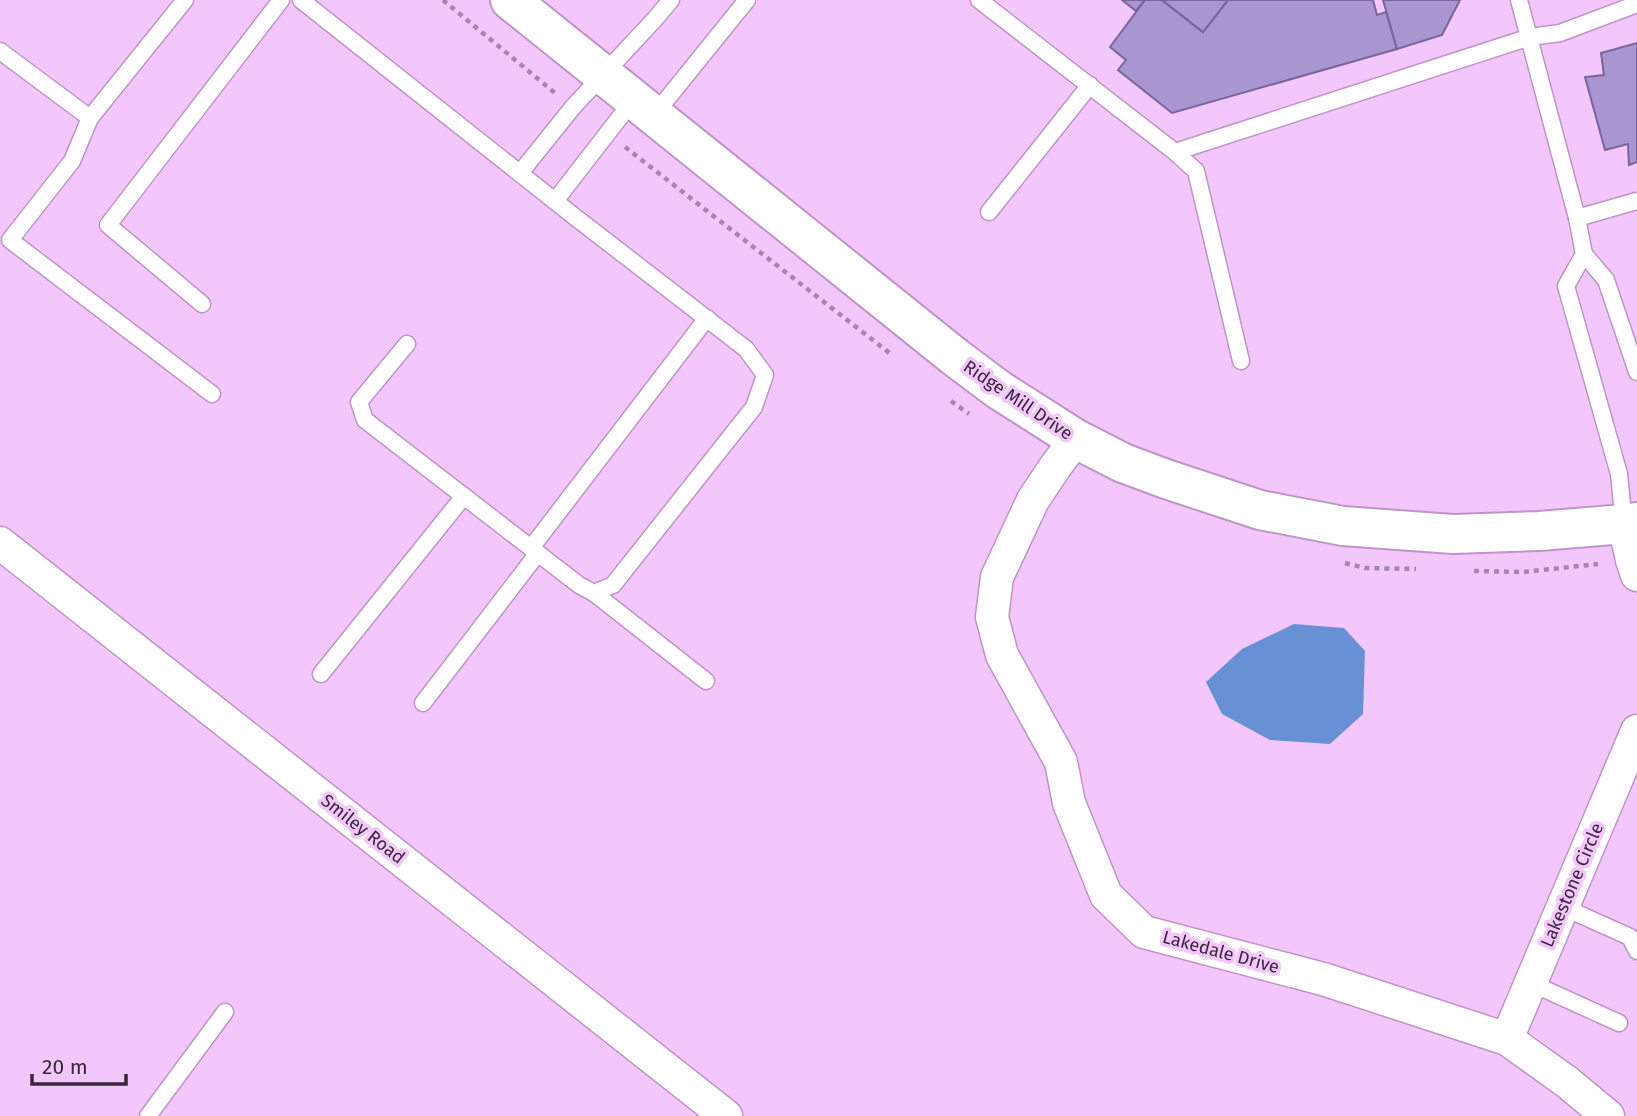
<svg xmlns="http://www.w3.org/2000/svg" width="1637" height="1116" viewBox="0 0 1637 1116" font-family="'Fira Sans',sans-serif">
  <rect width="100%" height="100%" fill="#f3c7fc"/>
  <polygon fill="#6891d5" points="1294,624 1344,628 1365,651 1363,714 1330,744 1270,740 1222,714 1206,682 1242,649"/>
  <g fill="#a995cf" stroke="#79659c" stroke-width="2">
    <polygon points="1122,0 1145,0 1136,11"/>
    <polygon points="1145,0 1162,0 1203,32 1228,0 1373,0 1377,15 1386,12 1397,49 1172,113 1118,70 1126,60 1110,47"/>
    <polygon points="1162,0 1228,0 1203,32"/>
    <polygon points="1383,0 1460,0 1442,35 1397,49"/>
    <polygon points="1637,43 1637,162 1629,165 1628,144 1605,150 1585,77 1604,75 1601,53"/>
  </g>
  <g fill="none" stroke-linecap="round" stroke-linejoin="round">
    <g stroke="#bf95c8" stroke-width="19">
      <g id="service">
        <polyline points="185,0 90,118 72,161 10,240 212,394"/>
        <polyline points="301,0 575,217 746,349 765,375 754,407 613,585 594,593 579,585 365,420 359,402 407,344"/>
        <polyline points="979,0 1175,152 1530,37 1560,33 1637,4"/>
        <polyline points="1519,0 1577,218 1584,254 1606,280 1637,372"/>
        <polyline points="0,51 90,118"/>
        <polyline points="654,115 747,0"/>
        <polyline points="1175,152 1196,171 1241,361"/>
        <polyline points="520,173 573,107 655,19 671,0"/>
        <polyline points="555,201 634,99"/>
        <polyline points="989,212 1090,85"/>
        <polyline points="1577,218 1637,201"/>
        <polyline points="1584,254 1566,286 1619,474 1624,524"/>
        <polyline points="202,304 108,225 281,0"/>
        <polyline points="531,548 707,318"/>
        <polyline points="594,593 706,681"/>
        <polyline points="321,674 464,496"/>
        <polyline points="423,703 538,553"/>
        <polyline points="1563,907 1630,937 1637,951"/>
        <polyline points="1531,983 1619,1023"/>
        <polyline points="148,1116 225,1012"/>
      </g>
    </g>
    <g stroke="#bf95c8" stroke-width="35">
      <g id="minor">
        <polyline points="1076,439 1055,467 1033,500 997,577 992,617 1002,655 1061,762 1069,803 1106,895 1144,932 1323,979 1507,1039 1567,1082 1608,1116"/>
        <polyline points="1624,524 1632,560 1637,575"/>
        <polyline points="0,543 726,1116"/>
        <polyline points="1507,1039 1637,731"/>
      </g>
    </g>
    <g stroke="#bf95c8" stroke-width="42">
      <polyline id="secondary" points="510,0 955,357 999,390 1076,439 1123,463 1166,479 1260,510 1343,526 1453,534 1539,531 1624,524 1637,522"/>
    </g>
    <g stroke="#a786ae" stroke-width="4.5" stroke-dasharray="5 5" stroke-linecap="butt">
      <polyline points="443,0 555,93"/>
      <polyline points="625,147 892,355"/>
      <polyline points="951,401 969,414"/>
      <polyline points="1345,563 1365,568 1416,569"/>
      <polyline points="1474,571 1523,572 1598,564"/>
    </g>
    <use href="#service" stroke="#fff" stroke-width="16"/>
    <use href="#minor" stroke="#fff" stroke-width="32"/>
    <use href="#secondary" stroke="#fff" stroke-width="38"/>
  </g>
  <g text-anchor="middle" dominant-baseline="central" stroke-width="7" stroke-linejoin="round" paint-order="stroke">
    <g font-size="18" fill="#38273b" stroke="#f3c7fc">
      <text transform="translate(1018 400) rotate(34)">Ridge Mill Drive</text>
      <text transform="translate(363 829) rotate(38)">Smiley Road</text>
      <text transform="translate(1572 885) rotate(-67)">Lakestone Circle</text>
      <text transform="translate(1221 952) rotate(15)">Lakedale Drive</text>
    </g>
  </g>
  <path d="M32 1074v10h94v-10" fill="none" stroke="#38273b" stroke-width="3.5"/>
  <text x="42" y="1074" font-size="21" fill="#38273b" stroke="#f3c7fc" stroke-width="5" paint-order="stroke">20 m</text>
</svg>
